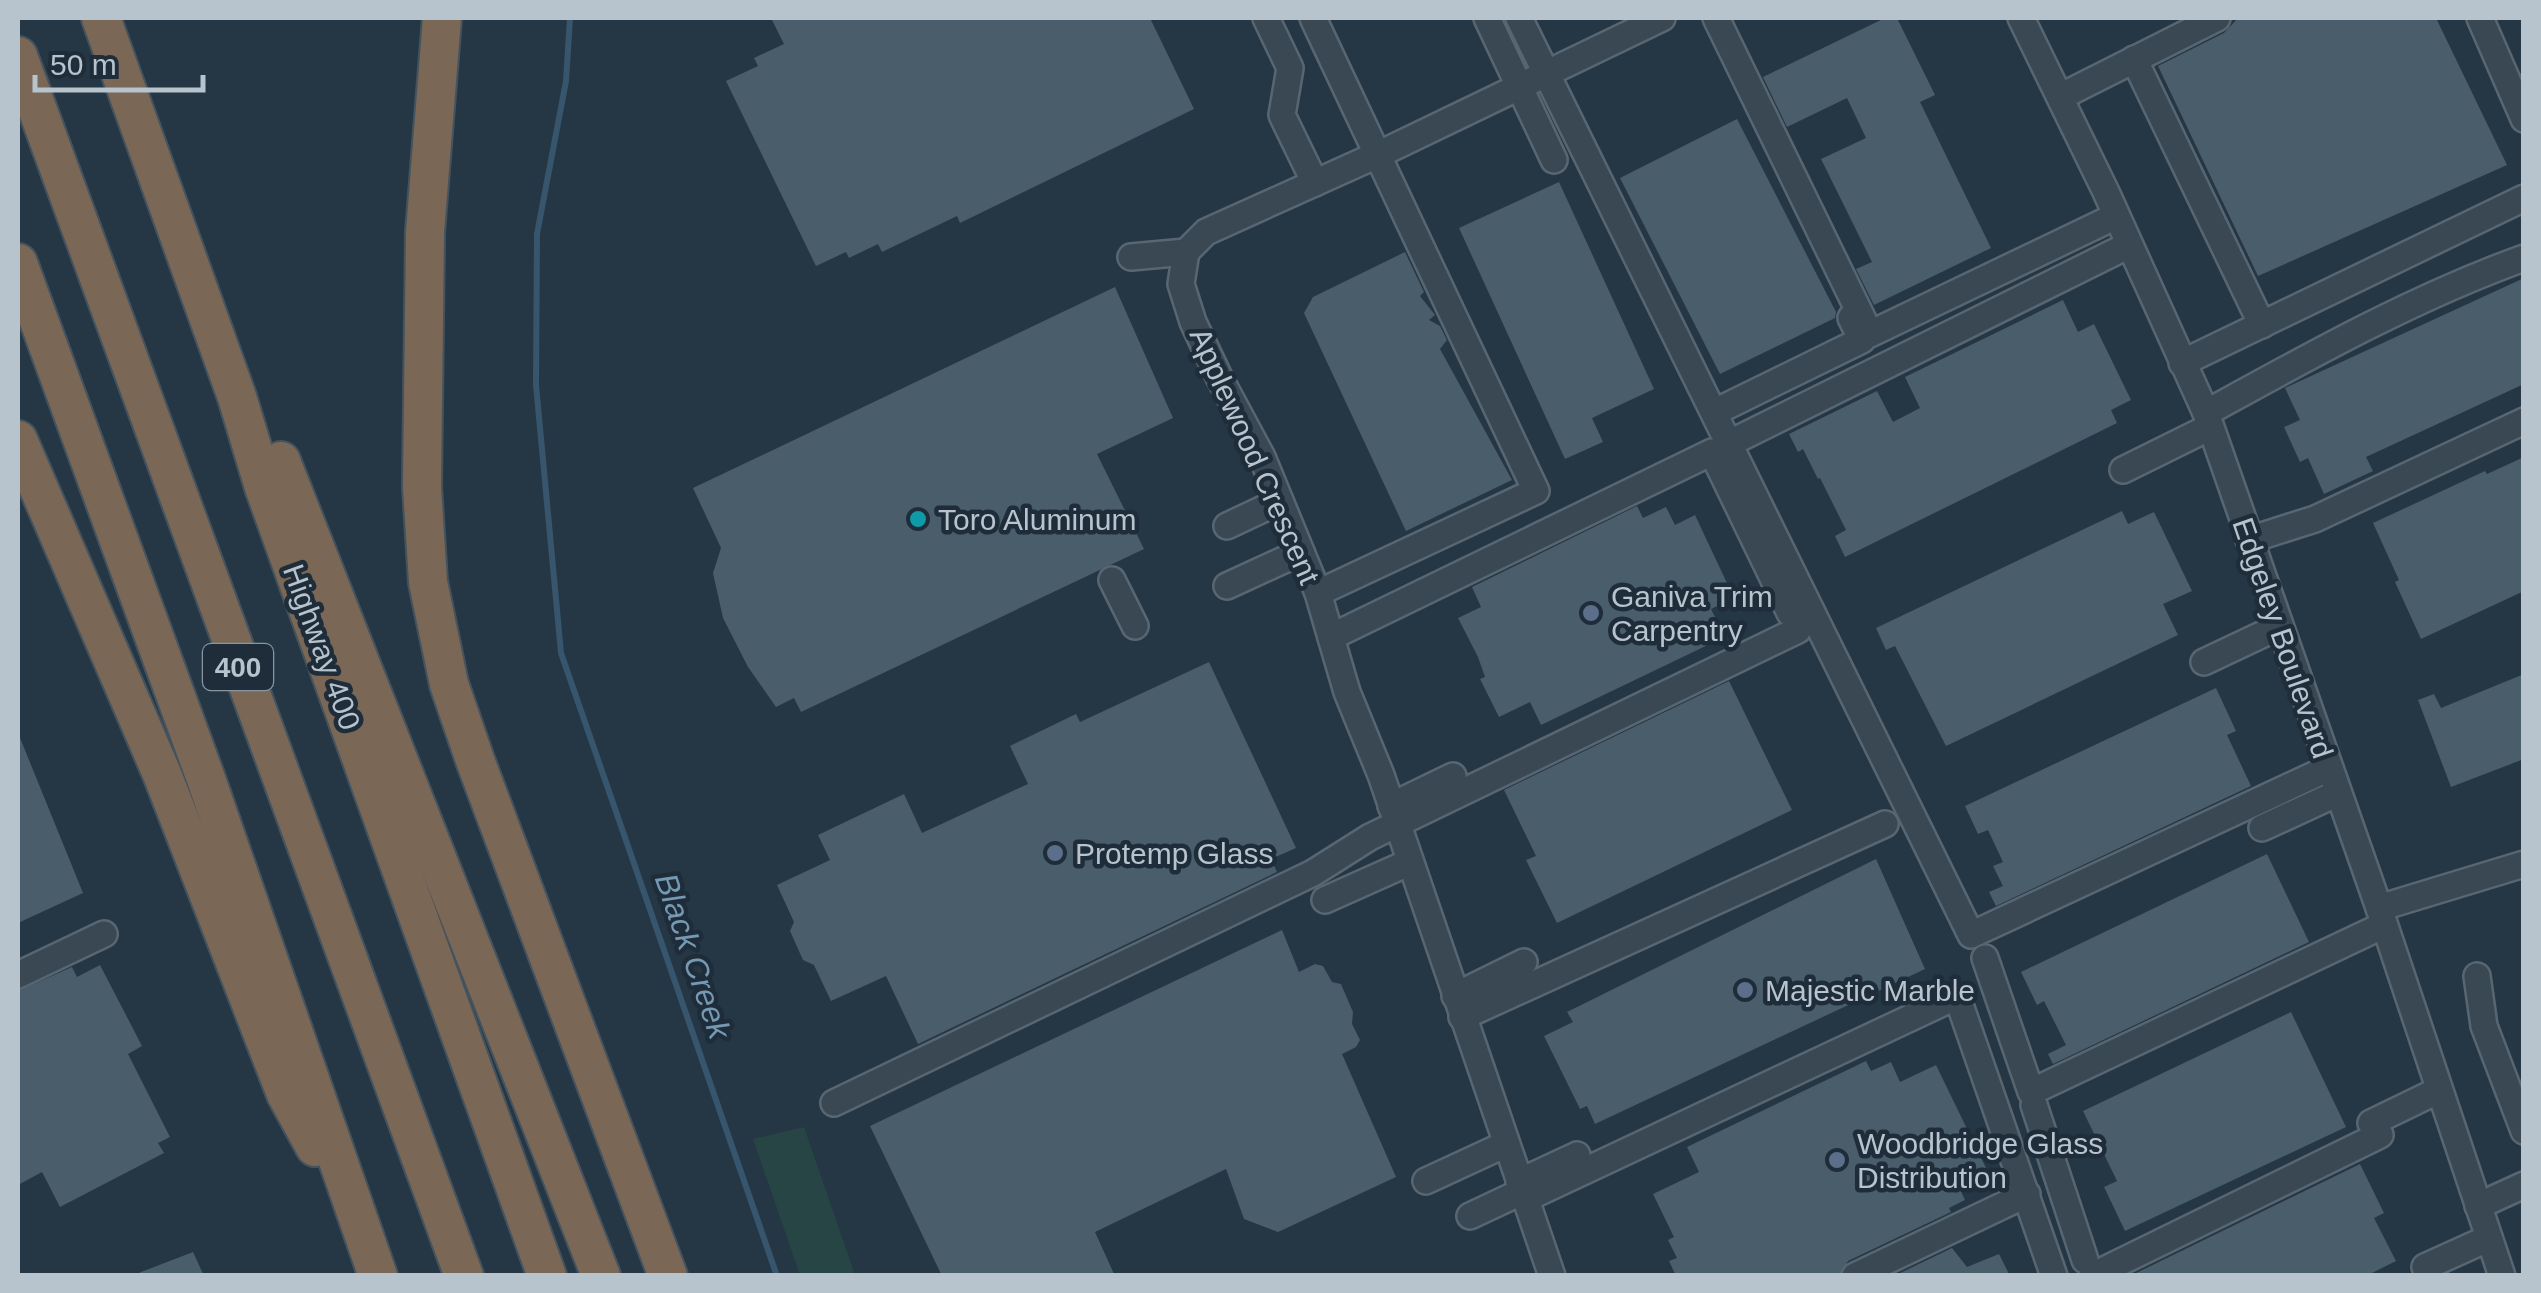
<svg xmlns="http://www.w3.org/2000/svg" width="2541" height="1293" viewBox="0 0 2541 1293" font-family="Arial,sans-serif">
  <rect width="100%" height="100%" fill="#253745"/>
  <polygon fill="#274545" points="804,1127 855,1275 800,1275 753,1139"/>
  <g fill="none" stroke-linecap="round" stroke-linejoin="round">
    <polyline stroke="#37566d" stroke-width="6" points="570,18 566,81 537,234 536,385 561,653 777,1276"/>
  </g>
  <g fill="#495d6b">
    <polygon points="771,18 1150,18 1194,109 960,223 957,216 882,252 878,244 849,258 846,252 816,266 726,81 758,66 754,58 784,44"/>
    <polygon points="1885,18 1897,18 1935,95 1920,102 1991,248 1874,305 1856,269 1872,262 1821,159 1866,138 1847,98 1787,127 1763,77"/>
    <polygon points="2238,18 2436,18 2507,165 2258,276 2158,66 2224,33"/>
    <polygon points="1737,119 1836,312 1835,318 1720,374 1620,178"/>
    <polygon points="1559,182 1654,389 1592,418 1603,442 1565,459 1459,228"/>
    <polygon points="1405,252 1424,292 1420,296 1435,315 1429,320 1440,326 1447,340 1440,349 1512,480 1406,531 1304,313 1313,297"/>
    <polygon points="2524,278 2524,384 2366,457 2373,471 2324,494 2308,458 2300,462 2284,427 2300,420 2285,388"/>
    <polygon points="1115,287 1173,418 1097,454 1144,549 801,712 794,698 776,707 748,667 723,618 713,573 721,548 693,488"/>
    <polygon points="2063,300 2078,332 2094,324 2131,400 2111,410 2117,423 1845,557 1835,536 1846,530 1820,478 1818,479 1803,449 1798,452 1789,434 1877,391 1893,422 1920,408 1905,377"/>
    <polygon points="2524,457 2524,591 2421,639 2395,582 2399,580 2373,523 2485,471 2487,474"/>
    <polygon points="1637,506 1643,518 1666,507 1675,525 1695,515 1734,598 1711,609 1718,623 1706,629 1712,643 1541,725 1530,702 1499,717 1480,679 1485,677 1478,657 1458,618 1481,607 1472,587"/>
    <polygon points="2122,511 2128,524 2154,512 2192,591 2163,604 2178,635 1946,746 1895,646 1886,650 1876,628"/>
    <polygon points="1209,662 1296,848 1271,859 1277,872 918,1044 886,976 831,1001 814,965 803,960 790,931 794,922 777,885 830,860 818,835 904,794 922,833 1028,784 1010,746 1076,714 1080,722"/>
    <polygon points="2524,674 2524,759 2451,787 2418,700 2434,694 2441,708"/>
    <polygon points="1729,681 1792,810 1557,923 1526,860 1536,856 1504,790"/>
    <polygon points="2216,688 2236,731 2227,735 2251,786 1996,906 1989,892 2003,886 1993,866 2003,862 1988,830 1978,834 1965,806"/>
    <polygon points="18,733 83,893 18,923"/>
    <polygon points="2267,854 2309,942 2053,1064 2048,1054 2066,1045 2044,1001 2037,1005 2021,972"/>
    <polygon points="1876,859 1925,969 1595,1124 1587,1106 1580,1109 1544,1036 1573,1022 1567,1012"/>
    <polygon points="1282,930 1299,972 1315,964 1323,966 1332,982 1341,984 1353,1012 1352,1024 1360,1040 1356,1047 1342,1054 1396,1177 1278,1232 1244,1219 1226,1169 1095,1232 1115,1276 942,1276 870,1126"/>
    <polygon points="100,965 142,1046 128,1054 170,1137 158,1143 164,1153 60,1207 42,1172 18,1185 18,991 72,967 77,977"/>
    <polygon points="2291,1012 2346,1127 2125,1231 2104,1187 2117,1181 2083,1111"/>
    <polygon points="1866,1061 1871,1071 1891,1062 1900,1082 1936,1065 1988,1172 1959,1187 1965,1200 1949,1208 1951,1212 1848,1261 1839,1276 1676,1276 1669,1261 1677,1258 1668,1240 1674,1237 1653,1194 1699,1172 1687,1147"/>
    <polygon points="2360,1164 2384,1213 2374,1218 2396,1261 2366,1276 2130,1276"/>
    <polygon points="1952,1248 1967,1267 1999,1254 2010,1276 1894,1276"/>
    <polygon points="193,1252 204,1276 136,1276 136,1274"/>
  </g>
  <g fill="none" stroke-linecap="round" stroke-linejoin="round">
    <g stroke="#586671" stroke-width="30">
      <g id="minor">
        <polyline points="1266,18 1290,68 1282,115 1315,183"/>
        <polyline points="1313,18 1536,491 1318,593"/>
        <polyline points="1487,18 1554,160"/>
        <polyline points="1519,18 1971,935 2329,768"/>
        <polyline points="1716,18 1870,334 2116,216"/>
        <polyline points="2021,18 2106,192 2206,413 2379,908 2502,1276"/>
        <polyline points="2480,18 2524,119"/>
        <polyline points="2134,59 2262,325"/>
        <polyline points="2060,97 2217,18"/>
        <polyline points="1131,257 1186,252"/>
        <polyline points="2182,363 2524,198"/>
        <polyline points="1715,412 1862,340 1851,318"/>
        <path d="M2206 413C2308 357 2413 298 2524 258"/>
        <polyline points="1730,443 2129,245"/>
        <polyline points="2123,470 2210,427"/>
        <polyline points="1227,526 1280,501"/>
        <polyline points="2249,540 2315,519 2524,421"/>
        <polyline points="1112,580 1135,626"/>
        <polyline points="1227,586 1301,552"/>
        <polyline points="1331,637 1712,452 1790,613"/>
        <polyline points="2204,662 2278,627"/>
        <polyline points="1391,806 1453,776"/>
        <polyline points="2262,828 2338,793"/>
        <polyline points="1325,900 1410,862"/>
        <polyline points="2379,908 2524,864"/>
        <polyline points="1985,958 2031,1092 2384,925"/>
        <polyline points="18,975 104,934"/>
        <polyline points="2477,976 2484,1026 2524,1131"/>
        <polyline points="1455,996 1524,962"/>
        <polyline points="1462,1017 1885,824"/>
        <polyline points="834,1103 1313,873 1370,837 1798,630"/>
        <polyline points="2034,1105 2085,1260"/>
        <polyline points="2371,1123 2439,1090"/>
        <polyline points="1426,1181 1506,1144"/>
        <polyline points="1519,1182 1577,1155"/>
        <polyline points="1525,1199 1957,996 2054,1276"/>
        <polyline points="2478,1206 2524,1185"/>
        <polyline points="1470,1216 1523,1191"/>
        <polyline points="2425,1267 2489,1238"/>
        <polyline points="1552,1276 1381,775 1347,692 1318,593 1262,457 1220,379 1193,322 1181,284 1186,252 1206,232 1390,149 1662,18"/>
        <polyline points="1855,1276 2027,1194"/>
        <polyline points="2092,1276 2380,1135"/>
      </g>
    </g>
    <g stroke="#44535e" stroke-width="42">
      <g id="highway">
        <polyline points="101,18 237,397 264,487 547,1276"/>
        <polyline points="442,18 425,232 422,487 428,582 449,684 475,760 668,1276"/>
        <polyline points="18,56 464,1276"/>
        <polyline points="18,263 206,779 378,1276"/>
        <polyline points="18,440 162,774 286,1094 315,1147"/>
        <polyline points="281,461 601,1276"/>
      </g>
    </g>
    <use href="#minor" stroke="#3a4854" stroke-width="25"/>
    <use href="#highway" stroke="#7b6756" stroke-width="38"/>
  </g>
  <circle fill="#0f9aa8" stroke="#1e2d39" stroke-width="4" cx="918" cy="519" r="10"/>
  <g fill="#5c6f8a" stroke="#1e2d39" stroke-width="4">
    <circle cx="1591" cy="613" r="10"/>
    <circle cx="1055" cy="853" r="10"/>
    <circle cx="1745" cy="990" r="10"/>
    <circle cx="1837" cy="1160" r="10"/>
  </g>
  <g text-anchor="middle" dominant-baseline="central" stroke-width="9" stroke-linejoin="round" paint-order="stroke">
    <rect fill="#1e2d39" stroke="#8996a1" stroke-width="2.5" x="203" y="644" width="70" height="46" rx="8"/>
    <g font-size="28" font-weight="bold" fill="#b7c3cd">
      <text x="238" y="667">400</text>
    </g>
    <g font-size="30" fill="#b7c3cd" stroke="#1e2d39">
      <text transform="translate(1255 456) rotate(66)">Applewood Crescent</text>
      <text transform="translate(2283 638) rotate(71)">Edgeley Boulevard</text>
      <text transform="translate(322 647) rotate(70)">Highway 400</text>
    </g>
    <g font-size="30" fill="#b7c3cd" stroke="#1e2d39" text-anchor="start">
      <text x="938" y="519">Toro Aluminum</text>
      <text x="1611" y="596">Ganiva Trim<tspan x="1611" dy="34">Carpentry</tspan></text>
      <text x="1075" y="853">Protemp Glass</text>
      <text x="1765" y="990">Majestic Marble</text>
      <text x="1857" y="1143">Woodbridge Glass<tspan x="1857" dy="34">Distribution</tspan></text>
    </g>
    <g font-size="32" font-style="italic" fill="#7598b3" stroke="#1e2d39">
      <text transform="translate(693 956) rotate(71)">Black Creek</text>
    </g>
  </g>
  <rect width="2541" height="1293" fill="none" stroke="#b7c3cd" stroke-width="40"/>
  <path d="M35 75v15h168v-15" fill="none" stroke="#b7c3cd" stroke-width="5"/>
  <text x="50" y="75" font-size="30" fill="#b7c3cd" stroke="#1e2d39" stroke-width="8" paint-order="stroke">50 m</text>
</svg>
